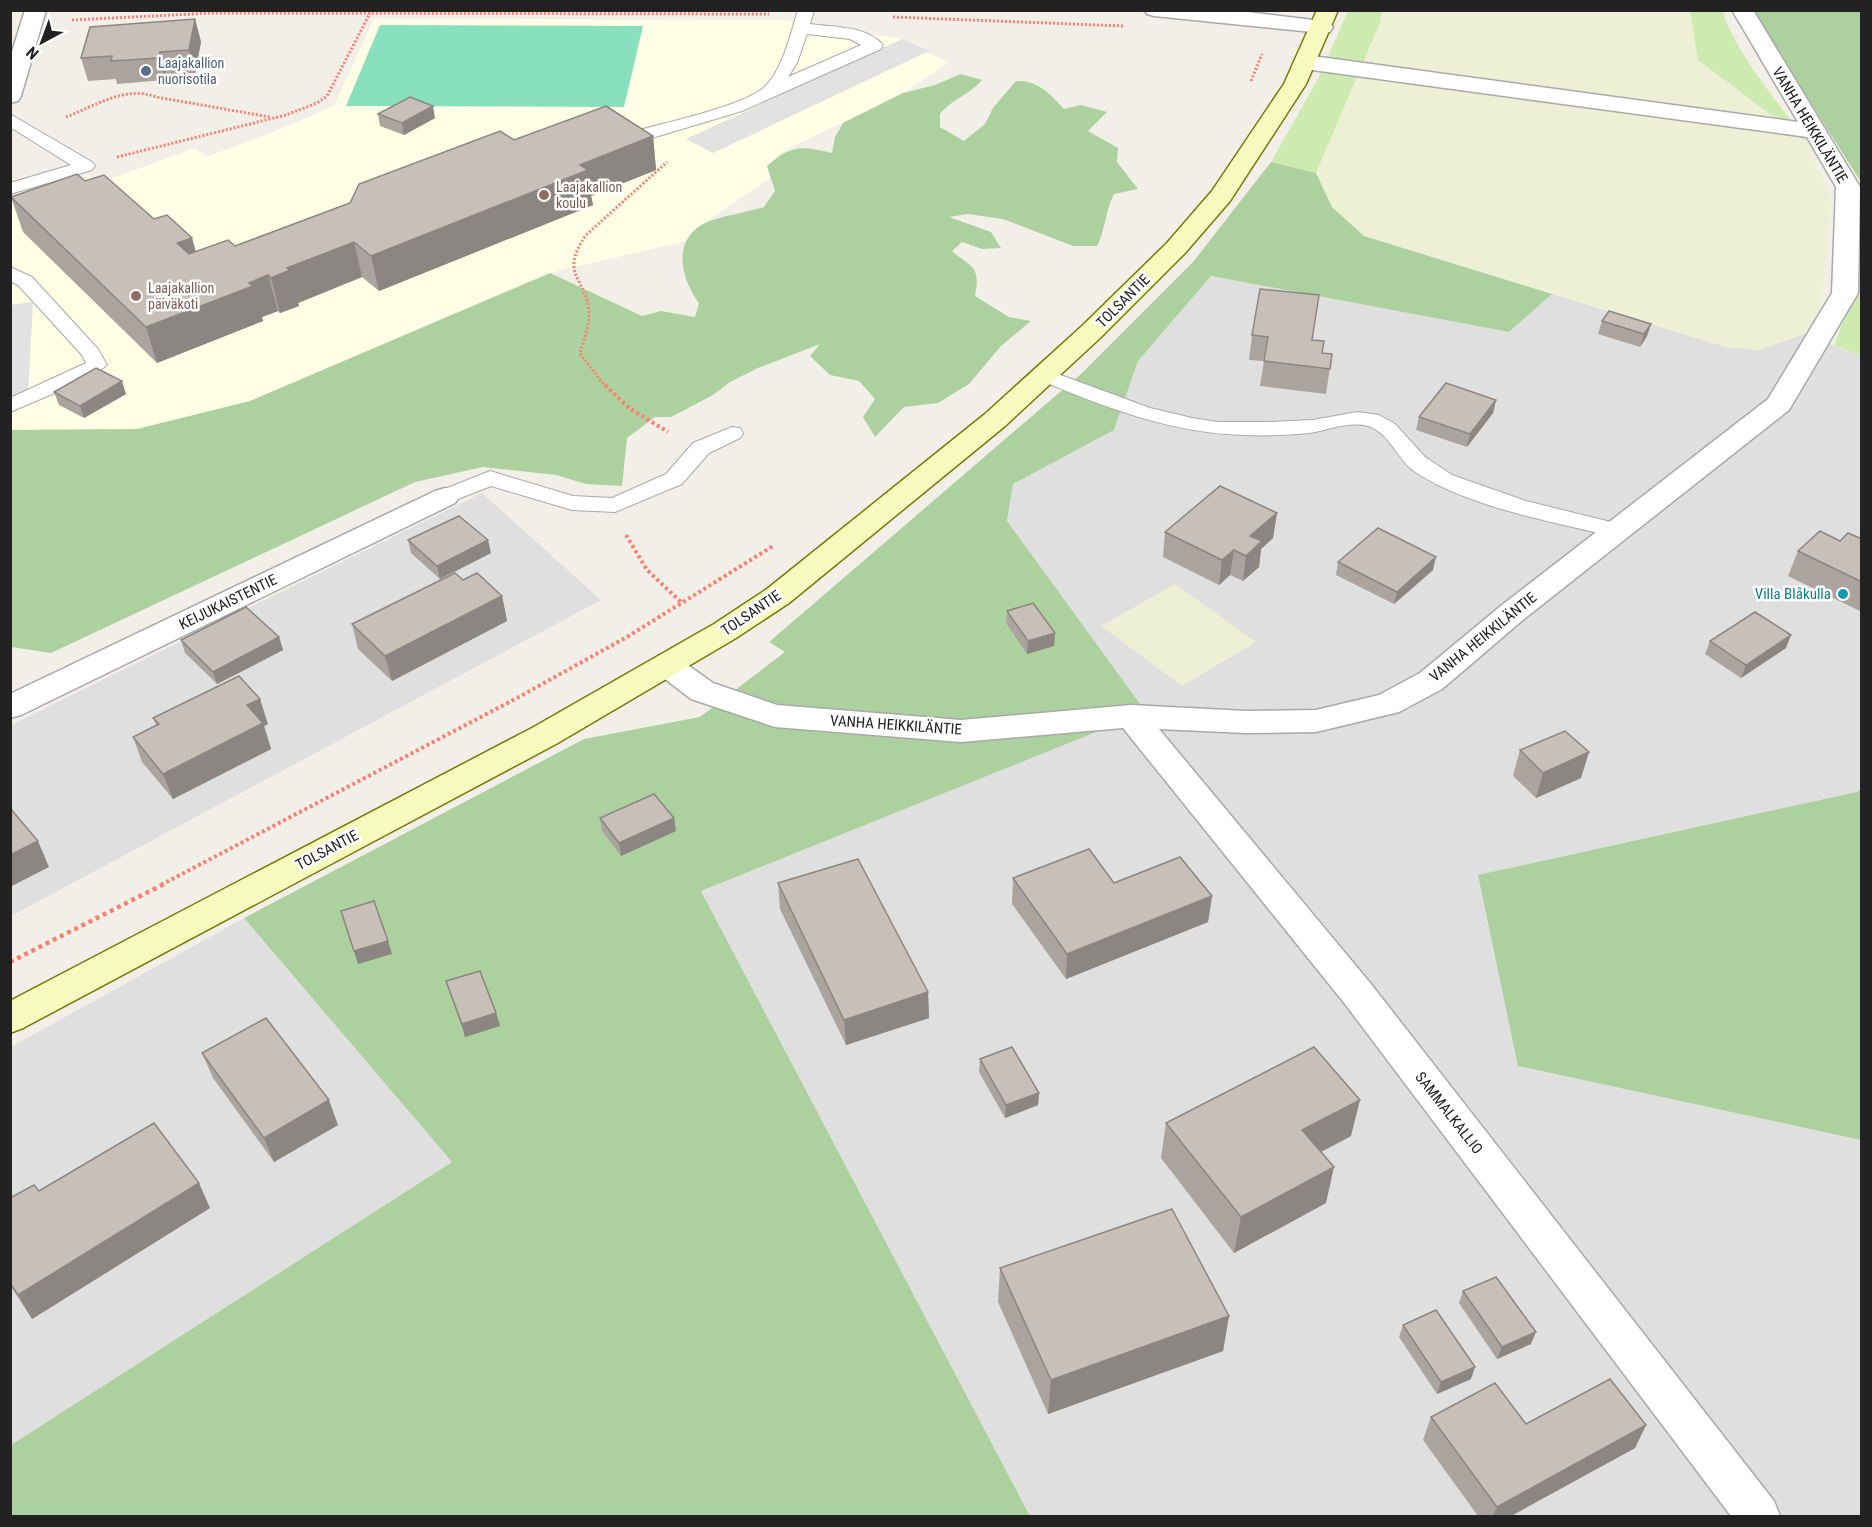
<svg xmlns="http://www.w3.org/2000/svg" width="1872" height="1527" viewBox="0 0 1872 1527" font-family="'Roboto Condensed',sans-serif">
  <rect width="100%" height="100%" fill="#f2efe9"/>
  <g fill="#e0dfdf">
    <polygon points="1211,276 1509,332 1552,294 1726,347 1759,350 1804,334 1861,356 1861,789 1518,1066 1861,1140 1861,1516 1030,1516 701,891 1146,712 1007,522 1013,484 1114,430 1138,361"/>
    <polygon points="482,493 601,600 11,916 11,725"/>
    <polygon points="244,918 452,1162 11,1445 11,1047"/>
  </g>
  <polygon fill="#ffffe5" points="374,19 782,20 902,39 948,63 903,93 783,151 767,166 770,178 704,223 685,241 550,273 250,401 137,429 11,430 11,204 88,176 102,182 195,148 206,157 266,135 334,106"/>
  <g fill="#eef0d5">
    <polygon points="1382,11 1690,11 1698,60 1808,143 1832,201 1822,303 1804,334 1759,350 1726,347 1364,236 1332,207 1316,173 1380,23"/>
    <polygon points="1175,584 1256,642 1182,686 1101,626"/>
  </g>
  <g fill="#cdebb0">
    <polygon points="1348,11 1382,11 1380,23 1316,173 1271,162 1319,77"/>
    <path d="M1690 11H1723C1733 50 1783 109 1808 143L1698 60Z"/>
    <polygon points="1861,253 1861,356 1834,345 1855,291"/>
  </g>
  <g fill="#add19e">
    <polygon points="1752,11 1861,11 1861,182"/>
    <path d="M961 74 982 80C968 96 952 99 940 114V127L964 141 985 124 993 108 1016 81C1038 80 1050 94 1064 109L1081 105 1107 112 1088 131 1118 148 1117 162 1138 189 1114 194C1105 211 1106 229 1097 246H1073L1003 219 968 214 949 217 991 232 1001 248 982 249 962 242 952 251C972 268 981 266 975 296L1009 317 1031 321 1001 346 969 384 938 403 904 407 875 437 863 417 875 399 859 381 830 375 810 356 820 344 758 368 730 382 713 395 671 417H655L627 438 622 486 586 484 556 475 483 467 415 482 51 653 11 647V430L137 429 250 401 550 273 642 316 661 311 695 317 699 303C681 279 671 240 705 223 717 217 748 212 764 207L775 191 767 166C792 144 801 146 832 153L835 137 843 123 903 93 935 85Z"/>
    <polygon points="1271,162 1316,173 1332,207 1364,236 1552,294 1509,332 1211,276 1138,361 1114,430 1013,484 1007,521 1146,712 701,891 1030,1516 11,1516 11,1445 452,1162 244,918 584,739 700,717 785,652 769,642 1081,374 1193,262"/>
    <polygon points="1861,789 1861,1140 1518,1066 1478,875 1857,792"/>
  </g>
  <polygon fill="#88e0be" points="380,25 643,26 624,107 346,106"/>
  <g fill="#e2e2e2">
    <polygon points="902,39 929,51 713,153 686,139"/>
    <polygon points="33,302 28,398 10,400 10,305"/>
  </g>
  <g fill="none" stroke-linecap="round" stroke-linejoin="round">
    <g stroke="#a9a9a9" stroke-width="2">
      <g id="lane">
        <path d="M798 10H814L810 24C832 27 868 26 883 45L881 49 742 111 652 138H640L637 134 640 130C671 121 738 107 762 89 782 74 791 32 798 10ZM807 34 850 39 861 45 788 77 797 63Z"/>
        <polygon points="10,114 92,162 95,166 92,170 10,194 10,183 71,165 10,127"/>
        <polygon points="10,267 32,277 98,349 107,365 90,378 10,412 10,398 86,363 82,355 18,285 10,281"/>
        <path d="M1044 369 1150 408 1192 418 1218 422H1270L1313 420 1357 412 1379 415 1395 424 1425 457 1452 475 1526 501 1627 526 1630 531 1627 536 1619 538C1558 523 1493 512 1436 484 1427 479 1417 474 1409 467 1396 454 1387 432 1368 426 1349 421 1328 430 1310 433 1289 435 1267 436 1246 435 1172 434 1105 407 1037 379L1034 375 1037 371Z"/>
        <polygon points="732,427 740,428 743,433 740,438 709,453 682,484 615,512 572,510 491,486 445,504 437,502 434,497 437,492 490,471 573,496 612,498 666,474 693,443"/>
      </g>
    </g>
    <g stroke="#a9a9a9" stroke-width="3">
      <g id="street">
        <polygon points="25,10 46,10 21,96 18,101 10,103 10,58"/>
        <polygon points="1144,10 1232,10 1322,21 1330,22 1333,27 1330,32 1322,33 1154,16 1147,14"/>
        <polygon points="1732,10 1753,10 1860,187 1858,293 1789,410 1524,619 1442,689 1399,712 1316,732 1246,733 1159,729 1371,984 1774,1501 1780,1516 1731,1516 1345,1004 1123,728 961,742 775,727 691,699 656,672 651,665 656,658 667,654 678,658 713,683 777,705 961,720 1131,705 1246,711 1316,710 1379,695 1420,673 1502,605 1768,399 1832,293 1836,187 1807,137 1305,69 1297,67 1294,62 1297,57 1305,55 1798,122"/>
        <polygon points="445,488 455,491 459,497 455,503 21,715 10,718 10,694 435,491"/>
      </g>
    </g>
    <g stroke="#707d05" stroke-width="3">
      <polygon id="secondary" points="1317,10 1338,10 1306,84 1230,201 1185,253 1100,338 1005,426 789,603 736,638 556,744 23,1028 10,1033 10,1001 532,728 714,624 767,589 985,414 1082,326 1167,243 1212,191 1284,84"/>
    </g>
    <g stroke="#fa8072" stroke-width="3" stroke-dasharray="2 2" stroke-linecap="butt">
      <polyline points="893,17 1123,26"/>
      <polyline points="72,20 212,13 769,14"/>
      <polyline points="1251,81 1262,54"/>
      <path d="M66 117C95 106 126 85 156 97L270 117"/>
      <polyline points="117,157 286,115 317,103 327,96 370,13"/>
      <path d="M606 387 580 354C583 341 590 327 589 313 587 277 558 276 586 235L667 162"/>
    </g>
    <g stroke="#fa8072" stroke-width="4" stroke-dasharray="3 3" stroke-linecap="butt">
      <polyline points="605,385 629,408 668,432"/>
      <polyline points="626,535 647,570 682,603"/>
      <polyline points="161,885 517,698 627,637 773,546"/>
    </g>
    <polyline stroke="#fa8072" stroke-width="4.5" stroke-dasharray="4 4" stroke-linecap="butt" points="10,962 164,884"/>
    <use href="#lane" fill="#fff" fill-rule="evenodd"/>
    <use href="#street" fill="#fff" fill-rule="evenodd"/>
    <use href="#secondary" fill="#f7fabf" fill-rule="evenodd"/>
  </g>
  <g fill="#aba49e">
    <polygon points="195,19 201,42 195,73 166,75 165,80 117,84 116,79 88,81 81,58"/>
    <polygon points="378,114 435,118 404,135 380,126"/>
    <polygon points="653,136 656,170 591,196 593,205 379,291 362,277 298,303 299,306 280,313 278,311 262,317 263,321 157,363 23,232 11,197 85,181 154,219 196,252 235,246 514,140"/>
    <polygon points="1602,321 1651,324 1647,336 1640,347 1598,334"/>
    <polygon points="1252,335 1312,340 1322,353 1332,354 1326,394 1260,386 1264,361 1249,360"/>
    <polygon points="54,392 126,394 84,418 59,405"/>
    <polygon points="1496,400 1493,413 1467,447 1416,430 1419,417"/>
    <polygon points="1277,513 1273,538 1261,549 1259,567 1243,581 1230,575 1219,585 1163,557 1165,532"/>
    <polygon points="1862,539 1862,612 1788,576 1798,551 1840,541"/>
    <polygon points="408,540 491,553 440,579 411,553"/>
    <polygon points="1338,562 1433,570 1394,604 1336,575"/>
    <polygon points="463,580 502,596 507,621 392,681 358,649 352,624"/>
    <polygon points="1007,611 1055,633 1054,646 1027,654 1006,623"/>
    <polygon points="279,637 283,650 217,684 185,653 181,640"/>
    <polygon points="1710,641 1786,648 1741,678 1705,654"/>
    <polygon points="153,718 268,724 264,726 271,749 173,799 142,762 133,737 156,725"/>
    <polygon points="1520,750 1581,778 1536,798 1513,776"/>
    <polygon points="600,818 674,818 676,831 621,856 602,831"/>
    <polygon points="1013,878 1114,883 1212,896 1208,922 1066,979 1012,904"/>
    <polygon points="778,883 928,992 929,1018 846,1045 780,909"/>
    <polygon points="446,981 496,1013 500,1026 465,1037 450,994"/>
    <polygon points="202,1053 338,1125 274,1162 213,1078"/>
    <polygon points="980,1059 1039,1093 1038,1105 1005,1118 979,1072"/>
    <polygon points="1166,1123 1351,1136 1321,1152 1326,1203 1234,1253 1161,1158"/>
    <polygon points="39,1191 210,1208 32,1319 10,1285 10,1198"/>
    <polygon points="1000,1268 1229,1316 1223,1351 1048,1414 998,1302"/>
    <polygon points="1463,1291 1531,1344 1497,1359 1459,1303"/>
    <polygon points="1403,1325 1471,1379 1437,1394 1399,1337"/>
    <polygon points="1431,1417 1526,1424 1646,1425 1635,1448 1511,1516 1478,1516 1423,1440"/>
  </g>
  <g fill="#8b8681">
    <polygon points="195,19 201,42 195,73 189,50"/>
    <polygon points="160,52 166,75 165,80 159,58"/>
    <polygon points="433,106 435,118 404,135 402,123"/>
    <polygon points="653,136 656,170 591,196 593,205 379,291 371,256 580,165"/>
    <polygon points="192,238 202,273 177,243"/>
    <polygon points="354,242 362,277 298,303 299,306 280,313 271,278 287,268"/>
    <polygon points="268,275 278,311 262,317 263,321 157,363 146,327"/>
    <polygon points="1651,324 1647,336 1640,347 1644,334"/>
    <polygon points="122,381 126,394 84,418 80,406"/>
    <polygon points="1496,400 1493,413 1467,447 1470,434"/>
    <polygon points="1277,513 1273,538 1261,549 1259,567 1243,581 1246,556 1250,536"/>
    <polygon points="488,540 491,553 440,579 437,566"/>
    <polygon points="1234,550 1230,575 1219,585 1222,560"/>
    <polygon points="1436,557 1433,570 1394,604 1397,592"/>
    <polygon points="502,596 507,621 392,681 385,656"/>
    <polygon points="1055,633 1054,646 1027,654 1028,641"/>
    <polygon points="1791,635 1786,648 1741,678 1746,665"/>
    <polygon points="279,637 283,650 217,684 213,672"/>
    <polygon points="260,699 268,724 264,726 271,749 173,799 163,774 247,705"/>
    <polygon points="1589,752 1581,778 1536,798 1543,773"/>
    <polygon points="674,818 676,831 621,856 619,843"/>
    <polygon points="38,841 49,867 10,887 10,855"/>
    <polygon points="1212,896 1208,922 1066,979 1067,954"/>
    <polygon points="388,941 392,954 358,964 354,951"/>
    <polygon points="928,992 929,1018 846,1045 844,1020"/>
    <polygon points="496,1013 500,1026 465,1037 462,1024"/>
    <polygon points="1039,1093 1038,1105 1005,1118 1006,1105"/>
    <polygon points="329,1100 338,1125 274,1162 264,1138"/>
    <polygon points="1360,1100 1351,1136 1294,1166 1302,1130"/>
    <polygon points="1334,1167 1326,1203 1234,1253 1241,1217"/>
    <polygon points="199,1183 210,1208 32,1319 18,1295"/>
    <polygon points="1229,1316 1223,1351 1048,1414 1051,1380"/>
    <polygon points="1536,1332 1531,1344 1497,1359 1502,1347"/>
    <polygon points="1475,1367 1471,1379 1437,1394 1441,1382"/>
    <polygon points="1646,1425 1635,1448 1511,1516 1493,1516 1497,1507"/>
  </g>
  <g fill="#c7bfb8" stroke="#8b8681" stroke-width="1.5">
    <polygon points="195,19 189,50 160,52 159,58 111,61 112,56 81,58 90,27"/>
    <polygon points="410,97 433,106 402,123 378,114"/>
    <polygon points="606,106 653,136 580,165 588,170 371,256 354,242 287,268 290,270 271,278 268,275 249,283 253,286 146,327 11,197 77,174 85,181 104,175 154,219 167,215 192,238 177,243 189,254 228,240 235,246 350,203 359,184 500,131 514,140"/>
    <polygon points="1260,289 1319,295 1312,340 1324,341 1322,353 1332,354 1330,369 1264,361 1268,337 1252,335"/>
    <polygon points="1609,311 1651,324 1644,334 1602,321"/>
    <polygon points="96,368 122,381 80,406 54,392"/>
    <polygon points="1446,383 1496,400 1470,434 1419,417"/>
    <polygon points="1220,486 1277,513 1250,536 1262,541 1246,556 1234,550 1222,560 1165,532"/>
    <polygon points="459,516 488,540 437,566 408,540"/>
    <polygon points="1378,528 1436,557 1397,592 1338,562"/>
    <polygon points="1820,531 1840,541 1848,533 1862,539 1862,582 1798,551"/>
    <polygon points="455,573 463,580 477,573 502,596 385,656 352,624"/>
    <polygon points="1033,603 1055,633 1028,641 1007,611"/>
    <polygon points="246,607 279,637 213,672 181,640"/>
    <polygon points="1755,612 1791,635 1746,665 1710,641"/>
    <polygon points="239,676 260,699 247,705 263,723 163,774 133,737 159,724 153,718"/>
    <polygon points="1565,731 1589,752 1543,773 1520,750"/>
    <polygon points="654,794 674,818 619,843 600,818"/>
    <polygon points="10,808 38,841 10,855"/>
    <polygon points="1089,849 1114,883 1180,857 1212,896 1067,954 1013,878"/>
    <polygon points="858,859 928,992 844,1020 778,883"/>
    <polygon points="374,901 388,941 354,951 341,911"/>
    <polygon points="480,971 496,1013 462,1024 446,981"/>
    <polygon points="266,1018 329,1100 264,1138 202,1053"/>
    <polygon points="1012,1047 1039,1093 1006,1105 980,1059"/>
    <polygon points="1314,1047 1360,1100 1302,1130 1334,1167 1241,1217 1166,1123"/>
    <polygon points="154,1123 199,1183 18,1295 10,1283 10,1198 34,1185 39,1191"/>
    <polygon points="1172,1209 1229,1316 1051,1380 1000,1268"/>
    <polygon points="1496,1277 1536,1332 1502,1347 1463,1291"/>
    <polygon points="1436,1310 1475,1367 1441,1382 1403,1325"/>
    <polygon points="1610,1379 1646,1425 1497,1507 1431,1417 1495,1383 1526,1424"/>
  </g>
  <circle fill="#5c6f8a" stroke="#fff" stroke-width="2" cx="146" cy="71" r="6"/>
  <g fill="#8d6e63" stroke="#fff" stroke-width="2">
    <circle cx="544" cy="195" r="6"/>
    <circle cx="136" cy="296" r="6"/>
  </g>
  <circle fill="#0f9aa8" stroke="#fff" stroke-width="2" cx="1843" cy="594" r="6"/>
  <g text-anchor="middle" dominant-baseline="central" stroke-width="5" stroke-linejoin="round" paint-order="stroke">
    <g font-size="14" fill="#4e5e75" stroke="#fff" text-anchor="start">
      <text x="158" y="63">Laajakallion<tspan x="158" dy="16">nuorisotila</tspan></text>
    </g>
    <g font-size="14" fill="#785e54" stroke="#fff" text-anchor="start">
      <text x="556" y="187">Laajakallion<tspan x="556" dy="16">koulu</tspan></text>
      <text x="148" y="288">Laajakallion<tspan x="148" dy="16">päiväkoti</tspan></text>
    </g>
    <g font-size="15" fill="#222" stroke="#fff">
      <text transform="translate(1810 125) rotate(59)">VANHA HEIKKILÄNTIE</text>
      <text transform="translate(1123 301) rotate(-45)">TOLSANTIE</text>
      <text transform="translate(228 602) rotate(-26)">KEIJUKAISTENTIE</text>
      <text transform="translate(751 613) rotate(-34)">TOLSANTIE</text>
      <text transform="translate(1483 637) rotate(-39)">VANHA HEIKKILÄNTIE</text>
      <text transform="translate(896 725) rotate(4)">VANHA HEIKKILÄNTIE</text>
      <text transform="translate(327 850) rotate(-28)">TOLSANTIE</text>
      <text transform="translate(1449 1113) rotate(52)">SAMMALKALLIO</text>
    </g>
    <g font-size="15" fill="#0d838f" stroke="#fff" text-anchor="end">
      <text x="1831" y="594">Villa Blåkulla</text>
    </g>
  </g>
  <rect width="1872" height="1527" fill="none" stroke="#222222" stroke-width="24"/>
  <g transform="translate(42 42) rotate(221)" stroke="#ffffff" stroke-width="4.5" paint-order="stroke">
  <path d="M0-4.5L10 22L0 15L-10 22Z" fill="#222222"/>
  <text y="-9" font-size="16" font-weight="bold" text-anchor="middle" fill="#222222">N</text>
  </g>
</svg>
